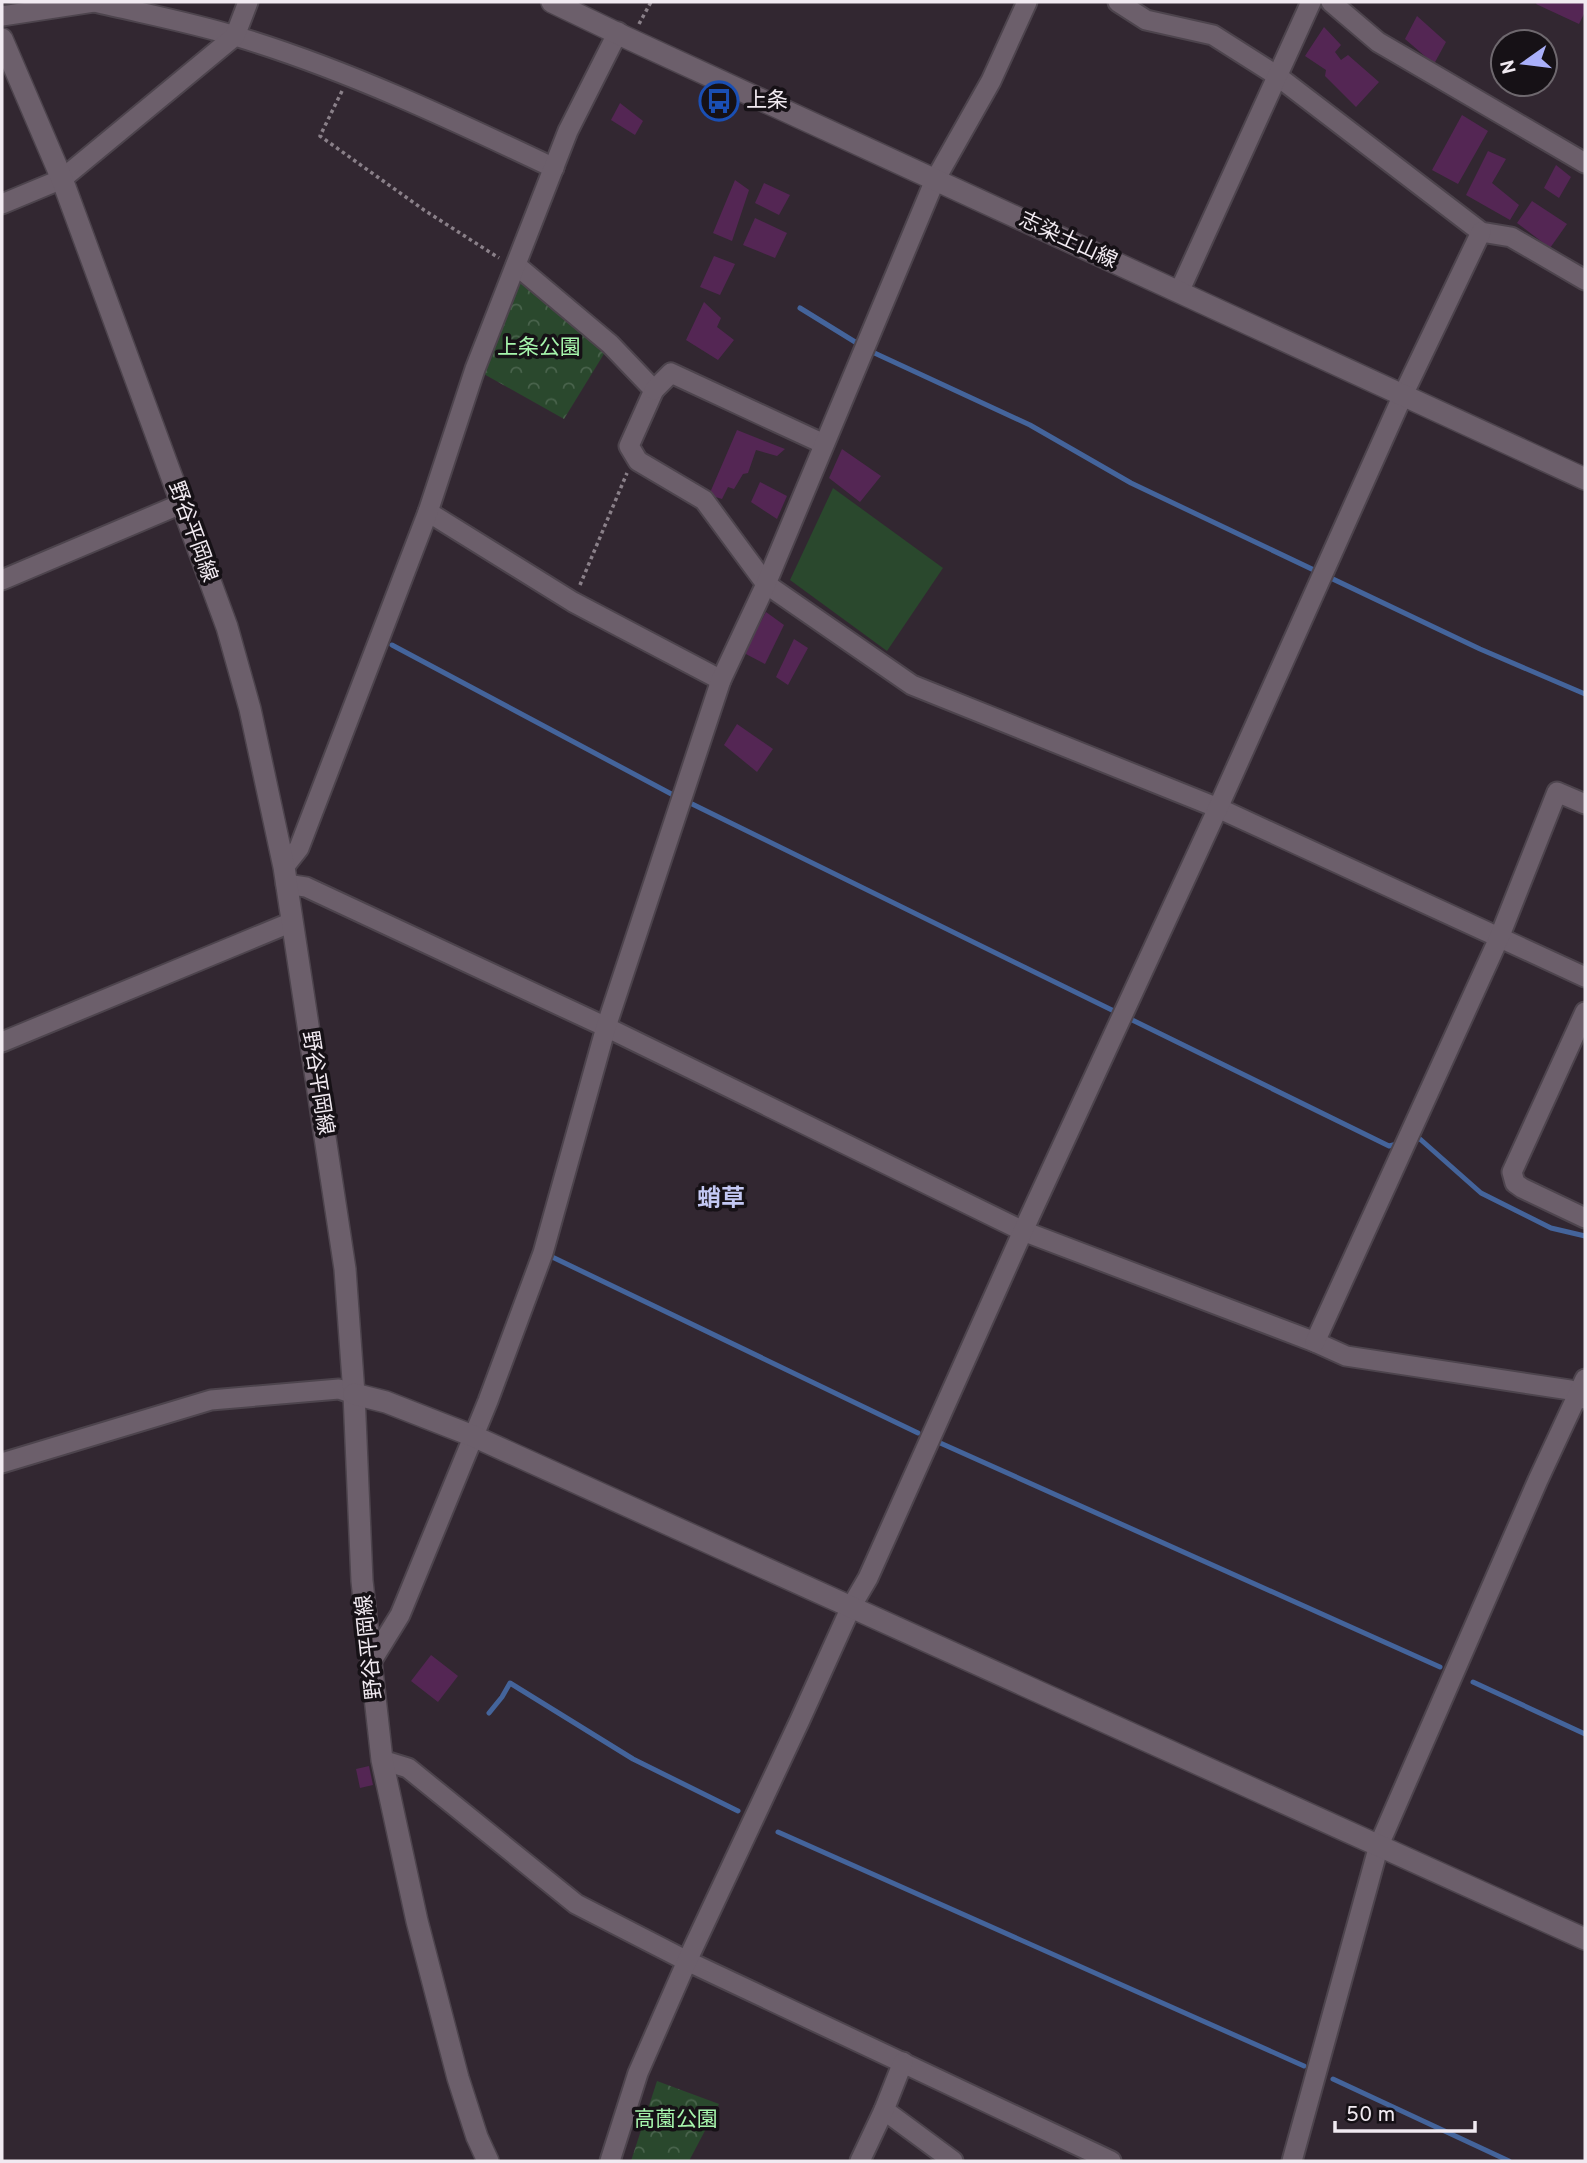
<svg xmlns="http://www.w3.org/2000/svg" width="1587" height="2163" viewBox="0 0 1587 2163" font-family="Overpass,'Noto Sans JP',sans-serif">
  <defs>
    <pattern id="park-crowns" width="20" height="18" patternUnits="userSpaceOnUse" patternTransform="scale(1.75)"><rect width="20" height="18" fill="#2a482d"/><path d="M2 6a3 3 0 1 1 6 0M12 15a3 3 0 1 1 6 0" fill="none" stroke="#49634c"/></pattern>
  </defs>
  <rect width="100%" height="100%" fill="#322731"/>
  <g fill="url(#park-crowns)">
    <polygon points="516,265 610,344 564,419 475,369"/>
    <polygon points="657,2081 719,2104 689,2161 631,2161"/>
  </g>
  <polygon fill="#2a482d" points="833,488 943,568 887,651 790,580"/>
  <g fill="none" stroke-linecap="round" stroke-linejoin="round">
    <g stroke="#44649b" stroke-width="5">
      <polyline points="800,308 860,345"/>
      <polyline points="868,350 1030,425 1131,483 1480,649 1585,694"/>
      <polyline points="392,645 677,797"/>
      <polyline points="686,801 1389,1146 1401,1143"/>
      <polyline points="1414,1140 1420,1139 1481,1193 1551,1228 1585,1236"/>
      <polyline points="546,1254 918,1433"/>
      <polyline points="938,1442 1440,1667"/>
      <polyline points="1473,1682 1585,1734"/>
      <polyline points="489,1713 502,1697 510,1683 633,1759 738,1811"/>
      <polyline points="778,1832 1304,2066"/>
      <polyline points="1333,2079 1509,2161"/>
    </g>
  </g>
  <g fill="#542654">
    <polygon points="1537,2 1585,2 1585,12 1579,24 1536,4"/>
    <polygon points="1417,16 1446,42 1434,64 1405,39"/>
    <polygon points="1324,27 1341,45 1335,52 1341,60 1348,55 1379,82 1356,107 1325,76 1326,70 1305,56"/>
    <polygon points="620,103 643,121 635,135 611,120"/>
    <polygon points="1462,115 1488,131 1458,184 1432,170"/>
    <polygon points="1488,151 1506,159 1492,183 1519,205 1510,220 1466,195"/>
    <polygon points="1556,165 1571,177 1559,198 1544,188"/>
    <polygon points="735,180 749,190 732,241 713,233"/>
    <polygon points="764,183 790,195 779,215 755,203"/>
    <polygon points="1532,201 1567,224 1550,248 1517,223"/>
    <polygon points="755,218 787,233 775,258 743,245"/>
    <polygon points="714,256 735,264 720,295 700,287"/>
    <polygon points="704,302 721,318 717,327 734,340 718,360 686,340"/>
    <polygon points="737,430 785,449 777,456 756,450 748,473 743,474 734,489 728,487 722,499 709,495"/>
    <polygon points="842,449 881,476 860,502 829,478"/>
    <polygon points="760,482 787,496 777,519 751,502"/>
    <polygon points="766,612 784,625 765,664 744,653"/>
    <polygon points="794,639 808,648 788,685 776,677"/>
    <polygon points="737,724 773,749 757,772 724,745"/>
    <polygon points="431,1655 458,1676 438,1702 411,1681"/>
    <polygon points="369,1766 373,1785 360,1788 356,1769"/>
  </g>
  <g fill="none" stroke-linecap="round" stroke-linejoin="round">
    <g stroke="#4d444d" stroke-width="23">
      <g id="street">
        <path d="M95 2C141 13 189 22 235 36 345 69 451 119 554 168"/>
        <polyline points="1118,2 1146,20 1213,35 1276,75 1481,232 1511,237 1585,280"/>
        <polyline points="1331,2 1378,42 1585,163"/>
        <polyline points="2,16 94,2"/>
        <polyline points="2,204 62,179 235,36 248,2"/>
        <polyline points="516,265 610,344 654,390 629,446 638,461 704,500 766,584 912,685 1218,808 1585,977"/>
        <polyline points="1179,292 1311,2"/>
        <polyline points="654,390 671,373 824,444"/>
        <polyline points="428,512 573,602 721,680"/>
        <polyline points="2,580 181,504"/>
        <polyline points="284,867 299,848 428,512 475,369 568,131 618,32"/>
        <polyline points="286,884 306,887 606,1027 1023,1231 1315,1342 1346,1356 1570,1390 1585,1399"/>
        <polyline points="1585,1012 1512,1172 1515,1183 1522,1188 1585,1218"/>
        <polyline points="2,1042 292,922"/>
        <polyline points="1315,1342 1499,938 1557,792 1585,804"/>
        <polyline points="2,1463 211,1400 339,1389 354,1394"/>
        <polyline points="371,1662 400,1615 488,1401 543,1253 606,1027 721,680 766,584 935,180 991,81 1027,2"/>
        <polyline points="382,1760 408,1768 576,1904 687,1961 1111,2161"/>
        <polyline points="884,2110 953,2161"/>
        <polyline points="610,2161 638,2073 687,1961 800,1720 851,1607 868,1578 1023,1231 1218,808 1403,395 1481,232"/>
        <polyline points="860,2161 884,2110 903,2062"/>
        <polyline points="1292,2161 1379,1845 1538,1480 1585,1379"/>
      </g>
    </g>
    <g stroke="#4d444d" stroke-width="24">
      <g id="secondary">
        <polyline points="552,2 625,37 1585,479"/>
        <polyline points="2,39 62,179 227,627 250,709 284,867 345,1269 354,1394 362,1581 382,1760 417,1921 458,2078 477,2137 488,2161"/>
        <polyline points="354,1394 386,1402 473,1436 1585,1939"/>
      </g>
    </g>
    <g stroke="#8a8089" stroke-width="3.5" stroke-dasharray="3.5 3.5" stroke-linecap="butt">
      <polyline points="639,24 651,2"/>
      <polyline points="342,91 320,136 424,210 499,258"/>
      <polyline points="580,585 627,473"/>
    </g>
    <use href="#street" stroke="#6c5f6b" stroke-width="19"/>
    <use href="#secondary" stroke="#6c5f6b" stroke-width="21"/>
  </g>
  <defs>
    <g id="bus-ring" transform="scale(2.0125)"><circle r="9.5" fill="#161116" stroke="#1a4fb4" stroke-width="1.5"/><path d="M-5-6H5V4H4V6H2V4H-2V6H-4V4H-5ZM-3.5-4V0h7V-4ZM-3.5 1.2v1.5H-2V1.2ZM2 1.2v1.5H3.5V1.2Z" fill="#1a4fb4"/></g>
  </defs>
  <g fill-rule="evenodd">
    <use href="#bus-ring" x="719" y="101"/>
  </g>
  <g text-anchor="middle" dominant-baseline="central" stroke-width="7" stroke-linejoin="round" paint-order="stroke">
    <g font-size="21" fill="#f1eaf1" stroke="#161116" text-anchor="start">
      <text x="746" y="101">上条</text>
    </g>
    <g font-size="21" fill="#f1eaf1" stroke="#161116">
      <text transform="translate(1068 241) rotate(25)">志染土山線</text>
      <text transform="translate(192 532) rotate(70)">野谷平岡線</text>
      <text transform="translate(317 1083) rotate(81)">野谷平岡線</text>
      <text transform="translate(370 1647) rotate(-96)">野谷平岡線</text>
    </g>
    <g font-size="21" fill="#a6f5ac" stroke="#161116">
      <text x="539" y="348">上条公園</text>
      <text x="676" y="2120">高薗公園</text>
    </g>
    <g font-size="24" font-weight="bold" fill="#c3c8f3" stroke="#161116">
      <text x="721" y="1200">蛸草</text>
    </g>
  </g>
  <rect width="1587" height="2163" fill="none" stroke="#f1eaf1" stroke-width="7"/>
  <g transform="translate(1524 63) rotate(256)"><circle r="33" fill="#161116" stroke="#6e686e" stroke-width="2"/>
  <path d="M0-5L12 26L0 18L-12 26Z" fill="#aab0fb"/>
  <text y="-10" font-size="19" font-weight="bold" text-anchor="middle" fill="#f1eaf1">N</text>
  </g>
  <path d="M1335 2121v10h140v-10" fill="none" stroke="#f1eaf1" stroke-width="3.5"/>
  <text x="1346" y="2121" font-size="21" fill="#f1eaf1" stroke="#161116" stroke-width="5" paint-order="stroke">50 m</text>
</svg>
